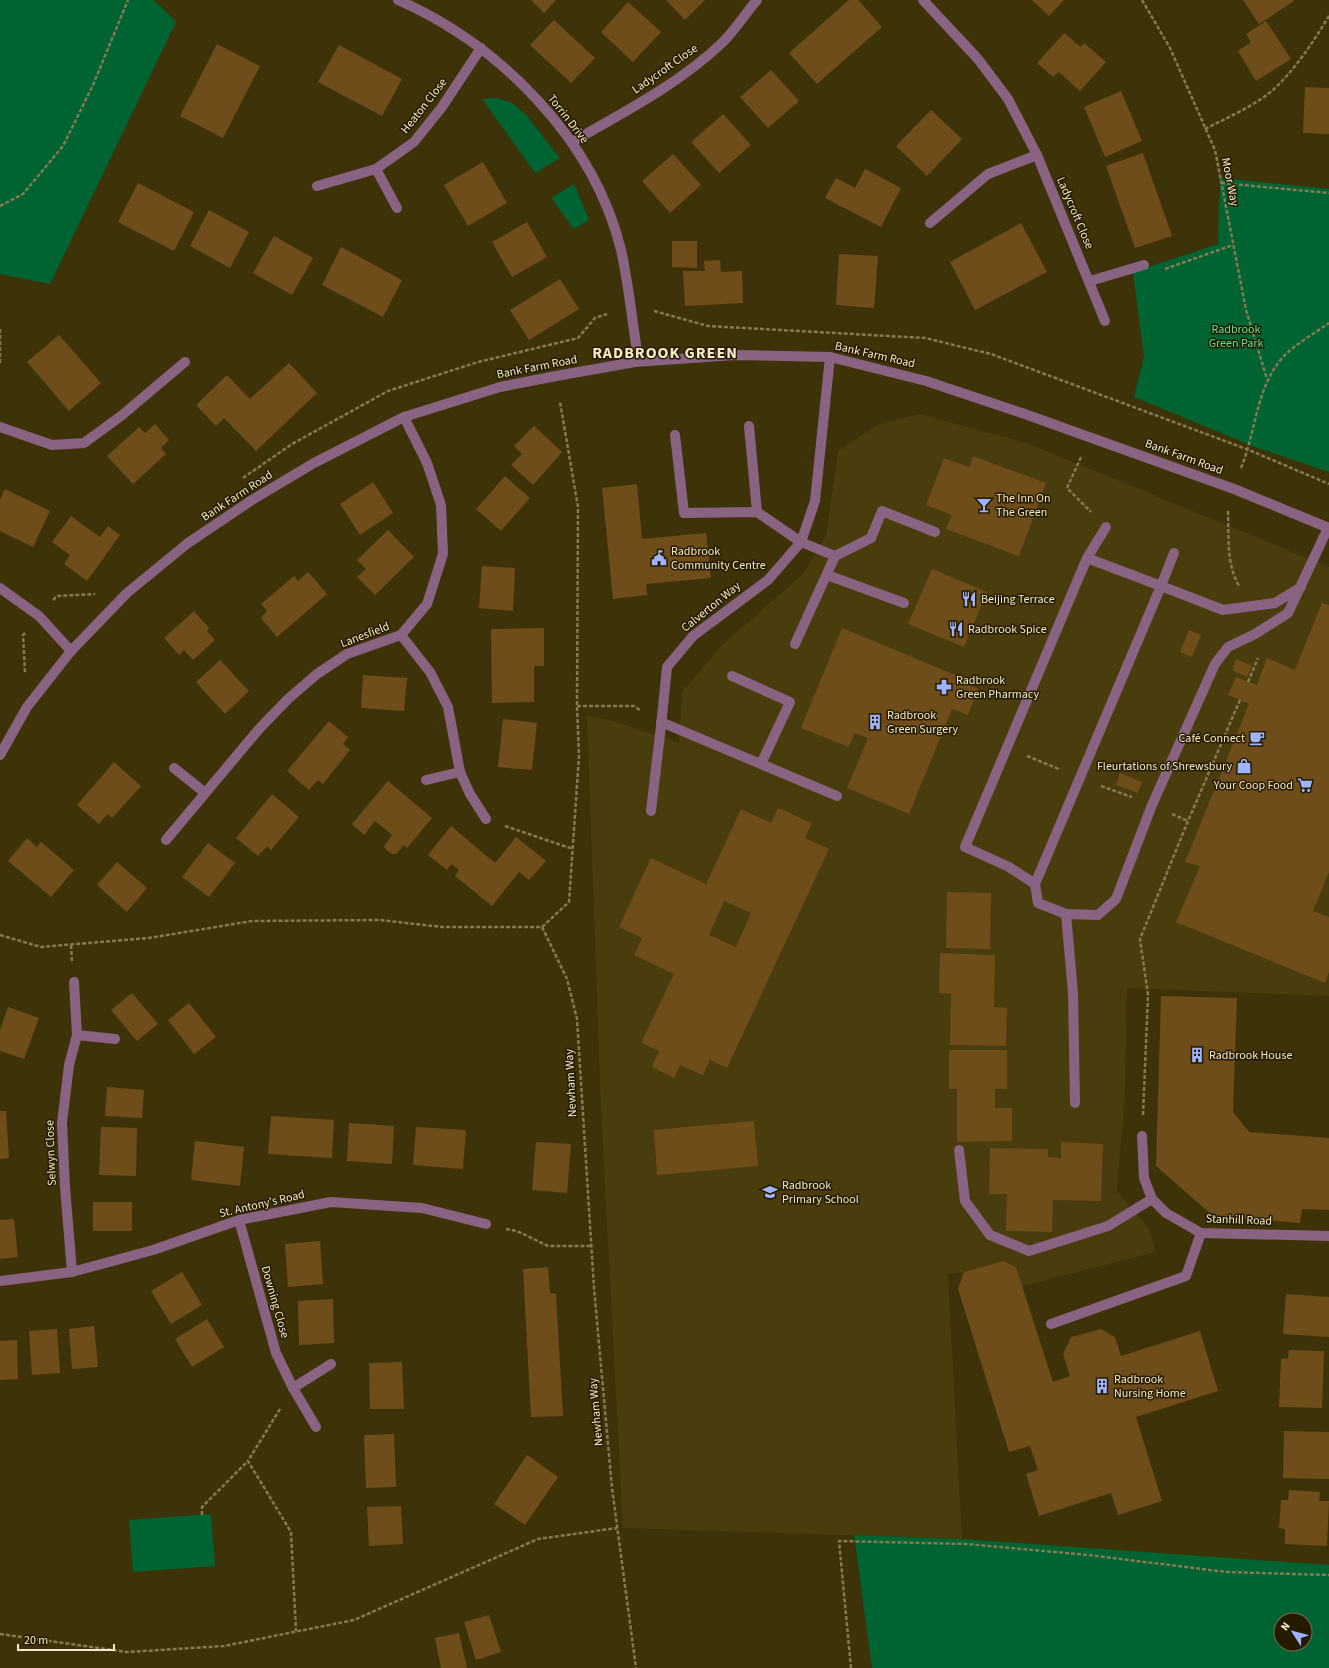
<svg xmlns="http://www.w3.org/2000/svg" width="1329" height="1668" viewBox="0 0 1329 1668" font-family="'Source Sans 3',sans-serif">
  <rect width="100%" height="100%" fill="#3e3208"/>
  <polygon fill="#493c0d" points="919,414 1027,443 1329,567 1329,996 1127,988 1125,1094 1117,1191 1149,1229 1156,1252 1022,1286 1016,1267 1003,1261 964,1272 948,1274 962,1539 623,1528 601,1110 587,716 617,722 679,743 682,692 722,645 803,574 826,536 838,451 877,425"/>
  <g fill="#006332" fill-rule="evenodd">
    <polygon points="0,0 154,0 176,22 50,284 0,274"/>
    <polygon points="497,98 512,103 525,114 560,158 535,173 482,99"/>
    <polygon points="1220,178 1329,189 1329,472 1255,447 1134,397 1144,356 1133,272 1218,244"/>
    <polygon points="574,184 589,220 574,229 551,198"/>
    <polygon points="211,1514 215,1566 133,1572 129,1520"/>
    <path d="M854 1535 962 1539 1329 1565V1668H872ZM1281 1620H1305V1644H1281Z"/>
  </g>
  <g fill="#6f4d1b" fill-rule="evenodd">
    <polygon points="531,0 556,0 544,13"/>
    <polygon points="666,0 705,0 685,20"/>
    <polygon points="849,0 858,0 882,27 817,84 789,53"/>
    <polygon points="1032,0 1064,0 1049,16"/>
    <polygon points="1243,0 1293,0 1294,1 1259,24"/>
    <polygon points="628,2 661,32 633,62 601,32"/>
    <polygon points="554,20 595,58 571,83 530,45"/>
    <polygon points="1266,21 1291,59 1256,81 1238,51 1251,42 1246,34"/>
    <polygon points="1064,33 1081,47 1084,43 1106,62 1080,91 1059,72 1053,77 1037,63"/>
    <polygon points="217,44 260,66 223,138 180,116"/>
    <polygon points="339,45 402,79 382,116 318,82"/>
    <polygon points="771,70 799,101 768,128 740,97"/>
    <polygon points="1305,87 1329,88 1329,134 1303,133"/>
    <polygon points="1121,91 1142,141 1105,157 1084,107"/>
    <polygon points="931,110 962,139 927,176 896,146"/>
    <polygon points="723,114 751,145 719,173 691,142"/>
    <polygon points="1143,153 1172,236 1135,248 1106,166"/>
    <polygon points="673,154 701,185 670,213 642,181"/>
    <polygon points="483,162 507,203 468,226 444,185"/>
    <polygon points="865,169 901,188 881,227 825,198 836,178 855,188"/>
    <polygon points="138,183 194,212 174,251 118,222"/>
    <polygon points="209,210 249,232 230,268 190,246"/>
    <polygon points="527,222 547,257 512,277 492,242"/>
    <polygon points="1021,223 1047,272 975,310 950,262"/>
    <polygon points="274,236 313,258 292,295 253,273"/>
    <polygon points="672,241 697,241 697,268 672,267"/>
    <polygon points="341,247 402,280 383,317 322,285"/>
    <polygon points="839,254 878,256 874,308 836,305"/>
    <polygon points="720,260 721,272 742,271 743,303 685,306 683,271 705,271 704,261"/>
    <polygon points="560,279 579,309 529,340 510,310"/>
    <polygon points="59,335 101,383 69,411 27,362"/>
    <polygon points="289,363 317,393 256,451 224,418 216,426 196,405 227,375 250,399"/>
    <polygon points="155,424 169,440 161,448 166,454 133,484 107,456 139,427 145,433"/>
    <polygon points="534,426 562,452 533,485 511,465 522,454 514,446"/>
    <polygon points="973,456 1046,483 1019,556 946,529 952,515 926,505 944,458 969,467"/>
    <polygon points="505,476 530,498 501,531 476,509"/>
    <polygon points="373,482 393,513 360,535 340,504"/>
    <polygon points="637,484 642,539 706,533 711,578 646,584 647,595 613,599 602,488"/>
    <polygon points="5,489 50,511 33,547 0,531 0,500"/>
    <polygon points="71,516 100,537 108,526 120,535 87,581 64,564 70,555 52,542"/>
    <polygon points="388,530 414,557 375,595 357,577 366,569 357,560"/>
    <polygon points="482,566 515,568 513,611 479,608"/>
    <polygon points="932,569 987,592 964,647 908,624"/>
    <polygon points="308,572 327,594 277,637 261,618 267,611 261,604 294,576 298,581"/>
    <polygon points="1322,603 1329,605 1329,872 1313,911 1329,917 1329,972 1325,983 1176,922 1200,866 1185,862 1249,704 1228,695 1236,677 1257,685 1267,658 1295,670"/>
    <polygon points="194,611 209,628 207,631 215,640 193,660 184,650 179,655 164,638"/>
    <polygon points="544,628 544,666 534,666 534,702 492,703 491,629"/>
    <polygon points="842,628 965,679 964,683 978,689 968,715 952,709 909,814 847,788 868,738 854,733 849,747 801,728"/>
    <polygon points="1189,630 1201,635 1192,657 1180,652"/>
    <polygon points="1236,659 1252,666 1247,677 1232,670"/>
    <polygon points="220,660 249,691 225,714 196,682"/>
    <polygon points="363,675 407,678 404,711 361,708"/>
    <polygon points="503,719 537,723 532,770 498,767"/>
    <polygon points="329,721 348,737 343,744 350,750 323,784 318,780 309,790 287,771"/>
    <polygon points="114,762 141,786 112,818 107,814 99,824 77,805"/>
    <polygon points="1120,773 1142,782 1138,793 1116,785"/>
    <polygon points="388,781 432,818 407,848 404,845 396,854 392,854 386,850 384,846 392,835 375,821 364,835 352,824"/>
    <polygon points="272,794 299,817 271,850 267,846 258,856 236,838"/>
    <path d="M778 808 812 823 805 838 829 849 727 1068 710 1060 703 1075 680 1065 674 1078 652 1067 659 1051 641 1043 674 974 634 955 642 938 619 927 651 858 706 884 741 809 771 823ZM724 901 751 913 736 947 709 935Z"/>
    <polygon points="451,826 495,863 516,837 546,861 529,880 519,872 492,906 455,876 459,870 451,864 447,870 428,855"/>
    <polygon points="27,838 37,847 41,842 74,870 51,897 8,861"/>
    <polygon points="208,843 235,863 209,897 182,877"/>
    <polygon points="117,862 147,888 127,912 97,885"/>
    <polygon points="947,892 991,893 990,949 946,948"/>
    <polygon points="940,953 995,955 994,1007 1007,1008 1006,1046 950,1045 951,994 939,993"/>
    <polygon points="132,993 158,1024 137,1041 111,1010"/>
    <polygon points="1161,996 1237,998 1233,1112 1249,1132 1329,1138 1329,1210 1302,1209 1300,1223 1213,1216 1156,1166"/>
    <polygon points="189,1003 216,1037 194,1054 168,1020"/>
    <polygon points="8,1007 39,1018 24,1059 0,1051 0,1030"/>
    <polygon points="949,1050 1007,1050 1007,1089 995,1089 995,1108 1012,1108 1012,1141 957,1142 957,1089 949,1089"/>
    <polygon points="107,1087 144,1090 142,1118 105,1116"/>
    <polygon points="0,1111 6,1111 9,1158 0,1159"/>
    <polygon points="271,1116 334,1120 332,1158 268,1154"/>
    <polygon points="754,1121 758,1166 657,1175 654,1130"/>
    <polygon points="349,1123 394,1126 392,1164 347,1161"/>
    <polygon points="101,1127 137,1128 136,1176 99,1175"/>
    <polygon points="416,1127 466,1130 463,1169 413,1165"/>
    <polygon points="195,1141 244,1147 240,1186 191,1180"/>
    <polygon points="536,1142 571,1144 567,1193 532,1190"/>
    <polygon points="1061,1142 1103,1144 1101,1201 1053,1200 1052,1232 1006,1231 1007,1194 989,1194 990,1148 1048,1149 1048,1157 1061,1158"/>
    <rect x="93" y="1202" width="39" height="29"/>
    <polygon points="14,1219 18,1257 0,1259 0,1220"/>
    <polygon points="320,1241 323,1284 288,1287 285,1244"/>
    <polygon points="1003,1261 1016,1267 1053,1382 1070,1376 1063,1354 1071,1337 1101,1329 1115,1337 1121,1356 1200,1331 1218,1391 1136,1417 1162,1501 1118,1515 1111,1493 1039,1516 1026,1474 1038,1470 1030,1446 1009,1452 958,1289 964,1272"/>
    <polygon points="548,1267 550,1293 556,1294 563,1416 531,1417 523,1269"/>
    <polygon points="182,1272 202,1305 171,1324 151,1291"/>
    <polygon points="1286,1294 1329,1297 1329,1337 1283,1334"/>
    <polygon points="333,1299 334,1343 299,1345 298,1301"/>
    <polygon points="207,1319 224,1347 192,1367 175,1339"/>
    <polygon points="94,1326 98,1367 72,1369 69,1329"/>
    <polygon points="57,1329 60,1373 32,1375 29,1331"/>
    <polygon points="17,1340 18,1379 0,1380 0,1341"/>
    <polygon points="1289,1350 1324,1351 1322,1408 1279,1407 1281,1359 1288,1358"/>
    <polygon points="402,1362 404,1409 370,1409 369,1363"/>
    <polygon points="1284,1431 1329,1432 1329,1479 1283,1478"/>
    <polygon points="394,1434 396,1487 366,1488 364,1435"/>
    <polygon points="527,1455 558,1477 525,1525 494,1504"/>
    <polygon points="1289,1490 1320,1492 1319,1501 1329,1501 1327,1546 1285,1544 1285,1529 1279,1528 1281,1500 1288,1500"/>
    <polygon points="401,1506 403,1544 369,1546 367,1507"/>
    <polygon points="489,1615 501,1652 476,1660 464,1622"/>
    <polygon points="459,1633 467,1668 441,1668 435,1638"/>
  </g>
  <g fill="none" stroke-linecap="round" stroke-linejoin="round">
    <g stroke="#867a52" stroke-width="2.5" stroke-dasharray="4 2" stroke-linecap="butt">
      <polyline points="1142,0 1170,48 1215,150 1246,310 1267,379"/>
      <path d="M1205 129C1225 119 1260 103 1275 88 1297 67 1313 42 1329 16"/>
      <polyline points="1221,183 1329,193"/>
      <polyline points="0,206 23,194 63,146 93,85 128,0"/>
      <polyline points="1165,269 1233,245"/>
      <polyline points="654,311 708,326 925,338 991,354 1249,450 1329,484"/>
      <polyline points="0,329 0,364"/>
      <polyline points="1081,457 1067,488 1091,512"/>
      <path d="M1241 468C1256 432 1256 387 1283 357 1294 345 1315 333 1329 323"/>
      <polyline points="243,478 292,444 388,391 478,362 578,338 595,318 607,314"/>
      <path d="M1228 511C1229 536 1226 563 1239 586"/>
      <polyline points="53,600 57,596 95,594"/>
      <polyline points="25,633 23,635 25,673"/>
      <polyline points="1248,682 1258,658"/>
      <polyline points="577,706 634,706 641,711"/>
      <polyline points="1027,756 1059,769"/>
      <polyline points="1101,786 1132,797"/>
      <polyline points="1172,814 1188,821"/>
      <polyline points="505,826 573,849"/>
      <polyline points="542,927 567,979 577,1019 594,1288 612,1488 636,1668"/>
      <polyline points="0,935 41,947 149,938 252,921 380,920 442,927 542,927 569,902 579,756 577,706 578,507 560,402"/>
      <polyline points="71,945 72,961"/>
      <polyline points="1143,1115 1148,995 1140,939 1188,821 1240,700"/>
      <polyline points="506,1229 517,1231 548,1246 590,1246"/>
      <polyline points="280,1409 248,1461 291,1532 296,1631"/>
      <polyline points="202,1515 202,1507 248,1461"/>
      <polyline points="0,1634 127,1652 224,1646 354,1620 538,1539 617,1528"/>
      <polyline points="851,1668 839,1541 967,1544 1088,1555 1227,1572 1329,1575"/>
    </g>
    <g stroke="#896382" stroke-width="10">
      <polyline points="749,426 757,512"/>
      <polyline points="0,427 52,445 84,443 121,416 185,362"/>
      <polyline points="675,435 684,513 757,512 801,542 835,556 871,538 882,511 935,532"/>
      <polyline points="1087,558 1106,527"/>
      <polyline points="827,575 904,603"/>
      <polyline points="1301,587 1275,603 1223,610 1161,586 1035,884 1038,903 1066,914 1098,915 1116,899 1152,805 1215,664 1228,647 1255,634 1288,613 1328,528"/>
      <polyline points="795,644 835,556"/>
      <polyline points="732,676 790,702 761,764"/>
      <polyline points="661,722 837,796"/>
      <polyline points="651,811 661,726"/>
      <polyline points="1035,884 1009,867 965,847 1087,558 1161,586 1174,553"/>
      <polyline points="1066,914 1073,993 1075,1103"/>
      <polyline points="959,1150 965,1201 990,1235 1029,1251 1108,1226 1152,1199"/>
      <polyline points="1051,1324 1186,1276 1201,1233"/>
    </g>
    <g stroke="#896382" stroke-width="10">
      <path d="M398 0C500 45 594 139 621 250 629 285 632 322 638 357L635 362"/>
      <polyline points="923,0 978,59 1008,99 1037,155 1105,321"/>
      <path d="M572 142C624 112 679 84 722 43 735 30 745 14 757 0"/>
      <polyline points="376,169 397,208"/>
      <polyline points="317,186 376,169 414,142 442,107 481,48"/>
      <polyline points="930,223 988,174 1037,155"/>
      <polyline points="1090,281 1144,265"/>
      <polyline points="0,588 39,616 71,651"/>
      <polyline points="401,635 430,672 448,707 460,772 470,794 486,819"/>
      <polyline points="661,726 667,667 693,636 768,580 801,542 815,501 830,357"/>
      <polyline points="174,768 204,792"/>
      <polyline points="426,780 460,772"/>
      <polyline points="166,840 259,729 288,699 317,674 347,654 401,635 427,604 443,554 441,505 427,463 404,417"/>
      <polyline points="77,1035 115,1039"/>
      <polyline points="1142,1136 1144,1178 1152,1199 1166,1213 1201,1233 1329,1236"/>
      <polyline points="239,1220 276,1353 293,1388 316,1427"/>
      <polyline points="72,1272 65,1187 62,1123 69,1065 77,1035 74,982"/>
      <polyline points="0,1281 72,1272 153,1250 239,1220 331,1202 422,1208 486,1224"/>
      <polyline points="293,1388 331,1364"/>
    </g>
    <polyline stroke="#896382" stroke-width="10" points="0,755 27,707 71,651 127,593 188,543 252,500 314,463 404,417 500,387 556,376 635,362 735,355 830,357 926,381 1022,413 1234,489 1329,528"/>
  </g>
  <defs>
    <g id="bar-bare" transform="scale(1.2)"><path d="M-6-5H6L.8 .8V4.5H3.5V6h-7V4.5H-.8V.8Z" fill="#a0b3fd" stroke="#231a00" stroke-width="2.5" paint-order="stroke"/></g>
    <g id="civic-bare" transform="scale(1.2)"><path d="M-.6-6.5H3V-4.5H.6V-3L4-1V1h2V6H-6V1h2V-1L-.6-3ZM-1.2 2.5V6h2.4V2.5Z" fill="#a0b3fd" stroke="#231a00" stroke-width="2.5" paint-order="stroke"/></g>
    <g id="restaurant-bare" transform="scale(1.2)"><path d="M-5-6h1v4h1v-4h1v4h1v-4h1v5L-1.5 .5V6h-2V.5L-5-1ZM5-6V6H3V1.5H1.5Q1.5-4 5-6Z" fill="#a0b3fd" stroke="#231a00" stroke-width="2.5" paint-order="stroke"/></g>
    <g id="pharmacy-bare" transform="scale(1.2)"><path d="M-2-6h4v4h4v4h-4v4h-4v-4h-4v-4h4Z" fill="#a0b3fd" stroke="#231a00" stroke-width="2.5" paint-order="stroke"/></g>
    <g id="building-bare" transform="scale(1.2)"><path d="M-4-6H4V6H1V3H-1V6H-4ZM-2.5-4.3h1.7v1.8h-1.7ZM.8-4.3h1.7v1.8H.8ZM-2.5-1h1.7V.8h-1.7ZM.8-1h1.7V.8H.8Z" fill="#a0b3fd" stroke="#231a00" stroke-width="2.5" paint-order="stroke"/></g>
    <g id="cafe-bare" transform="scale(1.2)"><path d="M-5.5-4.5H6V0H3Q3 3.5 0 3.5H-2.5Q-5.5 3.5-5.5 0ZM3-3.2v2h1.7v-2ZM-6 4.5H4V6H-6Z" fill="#a0b3fd" stroke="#231a00" stroke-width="2.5" paint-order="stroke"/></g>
    <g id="shop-bare" transform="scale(1.2)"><path d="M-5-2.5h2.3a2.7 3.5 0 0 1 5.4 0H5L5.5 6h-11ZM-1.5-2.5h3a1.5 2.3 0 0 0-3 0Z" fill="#a0b3fd" stroke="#231a00" stroke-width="2.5" paint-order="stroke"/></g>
    <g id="supermarket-bare" transform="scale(1.2)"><path d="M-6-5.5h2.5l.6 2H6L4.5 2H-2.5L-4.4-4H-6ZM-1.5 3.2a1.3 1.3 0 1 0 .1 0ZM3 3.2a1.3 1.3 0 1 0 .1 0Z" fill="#a0b3fd" stroke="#231a00" stroke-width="2.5" paint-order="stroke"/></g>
    <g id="school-bare" transform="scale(1.2)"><path d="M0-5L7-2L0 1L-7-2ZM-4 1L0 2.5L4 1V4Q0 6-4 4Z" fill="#a0b3fd" stroke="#231a00" stroke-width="2.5" paint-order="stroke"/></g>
  </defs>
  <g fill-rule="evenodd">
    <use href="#bar-bare" x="984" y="505"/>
    <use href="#civic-bare" x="659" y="558"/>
    <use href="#restaurant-bare" x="969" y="599"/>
    <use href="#restaurant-bare" x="956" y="629"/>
    <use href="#pharmacy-bare" x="944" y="687"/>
    <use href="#building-bare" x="875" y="722"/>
    <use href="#cafe-bare" x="1257" y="738"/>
    <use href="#shop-bare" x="1244" y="766"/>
    <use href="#supermarket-bare" x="1305" y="785"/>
    <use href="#building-bare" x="1197" y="1055"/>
    <use href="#school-bare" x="770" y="1192"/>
    <use href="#building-bare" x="1102" y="1386"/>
  </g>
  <g text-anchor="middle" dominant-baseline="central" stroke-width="3" stroke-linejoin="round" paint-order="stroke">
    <g font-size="12" fill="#f6ebc6" stroke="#231a00">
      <text transform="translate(665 69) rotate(-35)">Ladycroft Close</text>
      <text transform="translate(424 106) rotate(-52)">Heaton Close</text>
      <text transform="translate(568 119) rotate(52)">Torrin Drive</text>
      <text transform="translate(1230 182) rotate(79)">Moor Way</text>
      <text transform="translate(1075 213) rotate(67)">Ladycroft Close</text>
      <text transform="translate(875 355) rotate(13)">Bank Farm Road</text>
      <text transform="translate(537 367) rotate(-11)">Bank Farm Road</text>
      <text transform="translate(1184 457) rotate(20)">Bank Farm Road</text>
      <text transform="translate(237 496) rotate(-33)">Bank Farm Road</text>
      <text transform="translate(711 607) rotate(-39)">Calverton Way</text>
      <text transform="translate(365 635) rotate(-21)">Lanesfield</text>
      <text transform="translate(571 1083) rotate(-93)">Newham Way</text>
      <text transform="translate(51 1153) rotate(-92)">Selwyn Close</text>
      <text transform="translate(262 1204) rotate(-13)">St. Antony's Road</text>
      <text transform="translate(1239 1220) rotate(2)">Stanhill Road</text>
      <text transform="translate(275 1302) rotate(74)">Downing Close</text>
      <text transform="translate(596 1412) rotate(-95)">Newham Way</text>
    </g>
    <g font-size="12" fill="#57e88f" stroke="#231a00">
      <text x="1236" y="329">Radbrook<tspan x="1236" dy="14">Green Park</tspan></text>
    </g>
    <g font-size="12" fill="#f6ebc6" stroke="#231a00" text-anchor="start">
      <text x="996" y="498">The Inn On<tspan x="996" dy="14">The Green</tspan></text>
      <text x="671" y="551">Radbrook<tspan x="671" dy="14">Community Centre</tspan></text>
      <text x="981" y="599">Beijing Terrace</text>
      <text x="968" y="629">Radbrook Spice</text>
      <text x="956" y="680">Radbrook<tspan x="956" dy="14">Green Pharmacy</tspan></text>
      <text x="887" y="715">Radbrook<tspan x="887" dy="14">Green Surgery</tspan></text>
      <text x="1245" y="738" text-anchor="end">Café Connect</text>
      <text x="1232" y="766" text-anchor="end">Fleurtations of Shrewsbury</text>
      <text x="1293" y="785" text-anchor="end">Your Coop Food</text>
      <text x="1209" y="1055">Radbrook House</text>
      <text x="782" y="1185">Radbrook<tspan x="782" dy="14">Primary School</tspan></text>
      <text x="1114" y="1379">Radbrook<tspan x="1114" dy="14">Nursing Home</tspan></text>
    </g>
    <g font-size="16" font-weight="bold" letter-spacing="1" fill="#f6ebc6" stroke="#231a00">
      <text x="665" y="353">RADBROOK GREEN</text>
    </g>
  </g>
  <g transform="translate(1293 1632) rotate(306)"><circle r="19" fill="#231a00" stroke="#776e4f"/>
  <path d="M0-3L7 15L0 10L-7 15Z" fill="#a0b3fd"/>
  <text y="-6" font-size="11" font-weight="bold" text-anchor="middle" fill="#f6ebc6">N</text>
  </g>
  <path d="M18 1644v6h96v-6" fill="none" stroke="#f6ebc6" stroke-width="2"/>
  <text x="24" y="1644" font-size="12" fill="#f6ebc6" stroke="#231a00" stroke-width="3" paint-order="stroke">20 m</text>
</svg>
